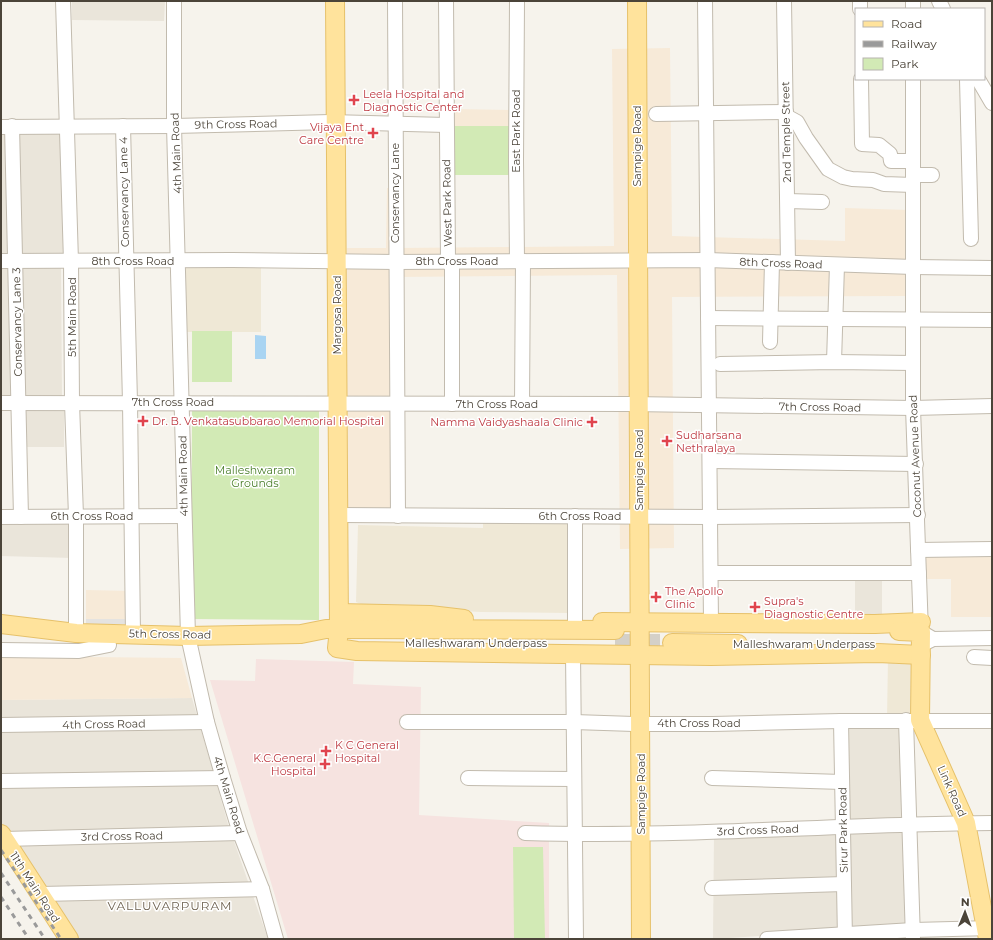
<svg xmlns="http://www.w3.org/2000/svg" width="993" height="940" viewBox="0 0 993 940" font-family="Montserrat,sans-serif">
  <rect width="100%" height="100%" fill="#f6f3ec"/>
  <g fill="#eae5da">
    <polygon points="72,1 165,1 164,21 72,20"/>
    <polygon points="1,132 65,132 66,257 1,257"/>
    <polygon points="1,266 61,266 62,398 1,398"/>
    <polygon points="23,410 64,410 64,447 24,447"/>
    <polygon points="1,520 72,520 72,558 1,556"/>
    <rect x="855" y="574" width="27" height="47"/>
    <polygon points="192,698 228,824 268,939 78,939 1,825 1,700"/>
    <polygon points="844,725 904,725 907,821 846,824"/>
    <polygon points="846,829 907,829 908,927 847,932"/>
    <polygon points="838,833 841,931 713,939 714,835"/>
  </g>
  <g fill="#f7ead8">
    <polygon points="670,48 672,236 845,241 845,208 909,210 907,296 672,297 674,548 620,549 617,275 395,277 395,399 345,399 347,248 386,248 387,188 397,188 399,248 512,247 513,175 454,126 454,109 511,110 522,247 614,246 612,49"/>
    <polygon points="345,409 394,409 393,510 344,510"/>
    <polygon points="992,551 992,617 951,617 951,579 926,579 926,552"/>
    <polygon points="86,590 132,591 132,619 86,619"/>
    <polygon points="1,656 181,658 192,698 1,700"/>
  </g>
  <g fill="#efe8d6">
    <rect x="186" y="265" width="75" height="67"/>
    <polygon points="483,523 570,524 569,613 481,612 366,606 356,602 358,525 483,528"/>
    <polygon points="888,658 917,658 917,718 887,718"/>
  </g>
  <polygon fill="#f6e3e0" points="256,659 354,662 353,684 421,687 419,815 549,823 549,939 288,939 210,680 255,681"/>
  <g fill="#d2eab5">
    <rect x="454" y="126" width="59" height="49"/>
    <rect x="192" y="331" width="40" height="51"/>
    <polygon points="192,410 319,411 319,620 191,619"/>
    <polygon points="513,847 543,847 545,939 514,939"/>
  </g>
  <rect fill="#e5e3e0" x="86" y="619" width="46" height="5"/>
  <polygon fill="#a9d4f2" points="255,335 266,336 266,359 255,359"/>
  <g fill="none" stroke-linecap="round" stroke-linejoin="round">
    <polyline stroke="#d4d0c8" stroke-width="18" stroke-dasharray="18 9" stroke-linecap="butt" points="615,643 663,643"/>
    <g stroke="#c2bbae" stroke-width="16">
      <g id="minor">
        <polyline points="63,1 71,261 72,403 76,516 76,633"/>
        <polyline points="174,1 174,126 188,636 207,722 223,778 240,833 262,889 276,939"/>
        <polyline points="395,1 398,516"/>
        <polyline points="446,1 448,261 452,267 452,404"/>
        <polyline points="517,1 516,160 517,261"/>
        <polyline points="705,1 711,623"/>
        <polyline points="784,1 788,263"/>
        <polyline points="860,1 860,9"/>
        <polyline points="913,1 913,9"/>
        <polyline points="939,1 943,9"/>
        <polyline points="861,79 862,144 879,145 890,154 891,161 913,161"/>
        <polyline points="913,79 913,408 921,632 933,639"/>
        <polyline points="967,79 971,239"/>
        <polyline points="978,79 992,103"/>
        <polyline points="656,114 786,112"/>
        <polyline points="786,116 797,122 806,138 828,169 843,177 852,179 873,180 884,184 913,185"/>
        <polyline points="12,126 21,517"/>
        <polyline points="123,126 130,402 133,634"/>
        <polyline points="1,127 174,126 330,122 446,125"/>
        <polyline points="913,175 932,175"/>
        <polyline points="788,201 822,202"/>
        <polyline points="1,261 232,260 396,262 708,260 913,267 992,268"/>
        <polyline points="708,318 992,320"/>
        <polyline points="770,342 772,262"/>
        <polyline points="834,362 837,265"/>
        <polyline points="720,364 834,362 913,363"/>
        <polyline points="1,403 631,404 913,408 992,406"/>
        <polyline points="522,404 523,261"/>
        <polyline points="710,461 916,464"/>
        <polyline points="339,515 710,517 918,515"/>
        <polyline points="1,517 184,516"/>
        <polyline points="918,550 992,549"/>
        <polyline points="711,573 919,573"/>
        <polyline points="575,622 575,516"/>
        <polyline points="925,643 933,639 992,638"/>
        <polyline points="1,650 79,651 109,645"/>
        <polyline points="573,653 576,939"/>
        <polyline points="974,657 992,658"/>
        <polyline points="906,720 913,939"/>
        <polyline points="841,721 845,939"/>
        <polyline points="407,722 574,722 634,724 713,724 841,721 992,721"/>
        <polyline points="1,725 207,722"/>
        <polyline points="468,778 574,779"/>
        <polyline points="712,778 842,782"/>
        <polyline points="1,781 223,778"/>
        <path d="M525 833C680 838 836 824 992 823"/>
        <polyline points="4,839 240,833"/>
        <polyline points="712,888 844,884"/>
        <polyline points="41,894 262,889"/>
        <polyline points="767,939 913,930 992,928"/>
      </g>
    </g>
    <g stroke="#e6c16a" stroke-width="20">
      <g id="major">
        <polyline points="335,1 339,629 337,648 357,651 711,656 878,653 921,655"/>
        <polyline points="637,1 641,939"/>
        <polyline points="339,613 430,615 464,619"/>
        <polyline points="602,622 875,624 921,622"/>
        <polyline points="1,624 76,633 188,636 301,634 326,629 339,629 615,630"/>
        <polyline points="899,631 921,632 920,720 966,823 988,939"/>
        <polyline points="672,643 738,644"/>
        <polyline points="1,834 69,939"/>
      </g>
    </g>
    <use href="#minor" stroke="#fff" stroke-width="14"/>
    <use href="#major" stroke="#ffe39c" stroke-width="18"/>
    <g stroke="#9a9a9a" stroke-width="3" stroke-dasharray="5 5" stroke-linecap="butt">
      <polyline points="1,850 61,939"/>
      <polyline points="1,873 45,939"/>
      <polyline points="1,897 29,939"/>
    </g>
  </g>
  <g fill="#e0444e" stroke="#fff" stroke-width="1.5">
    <path d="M352 94h4v4h4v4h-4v4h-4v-4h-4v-4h4z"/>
    <path d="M371 127h4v4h4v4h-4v4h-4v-4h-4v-4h4z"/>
    <path d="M141 415h4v4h4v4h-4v4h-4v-4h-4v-4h4z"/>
    <path d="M590 416h4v4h4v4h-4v4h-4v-4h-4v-4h4z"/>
    <path d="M665 435h4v4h4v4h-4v4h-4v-4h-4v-4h4z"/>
    <path d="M654 591h4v4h4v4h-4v4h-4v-4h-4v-4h4z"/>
    <path d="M753 601h4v4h4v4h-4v4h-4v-4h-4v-4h4z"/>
    <path d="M324 745h4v4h4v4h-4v4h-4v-4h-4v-4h4z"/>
    <path d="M323 758h4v4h4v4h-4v4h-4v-4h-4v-4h4z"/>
  </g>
  <g text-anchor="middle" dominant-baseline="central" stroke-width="3" stroke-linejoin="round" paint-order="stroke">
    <g font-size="11" fill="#be3a42" stroke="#fff" text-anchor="start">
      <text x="363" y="94">Leela Hospital and<tspan x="363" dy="13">Diagnostic Center</tspan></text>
      <text x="364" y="127" text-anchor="end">Vijaya Ent<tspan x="364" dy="13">Care Centre</tspan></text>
      <text x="152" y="421">Dr. B. Venkatasubbarao Memorial Hospital</text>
      <text x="583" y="422" text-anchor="end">Namma Vaidyashaala Clinic</text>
      <text x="676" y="435">Sudharsana<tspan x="676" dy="13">Nethralaya</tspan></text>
      <text x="665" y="591">The Apollo<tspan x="665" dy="13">Clinic</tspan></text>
      <text x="764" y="601">Supra's<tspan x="764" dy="13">Diagnostic Centre</tspan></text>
      <text x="335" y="745">K C General<tspan x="335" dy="13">Hospital</tspan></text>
      <text x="316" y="758" text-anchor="end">K.C.General<tspan x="316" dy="13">Hospital</tspan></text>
    </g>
    <g font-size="11" fill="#4b4439" stroke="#fff">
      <text transform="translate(236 124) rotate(-1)">9th Cross Road</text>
      <text transform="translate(516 131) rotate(-90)">East Park Road</text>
      <text transform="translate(786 132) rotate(-91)">2nd Temple Street</text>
      <text transform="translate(637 146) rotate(-90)">Sampige Road</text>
      <text transform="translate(176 153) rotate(-92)">4th Main Road</text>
      <text transform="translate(124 192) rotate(-91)">Conservancy Lane 4</text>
      <text transform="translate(395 193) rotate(-90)">Conservancy Lane</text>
      <text transform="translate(447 203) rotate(-91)">West Park Road</text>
      <text x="133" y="261">8th Cross Road</text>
      <text x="457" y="261">8th Cross Road</text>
      <text transform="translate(781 263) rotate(2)">8th Cross Road</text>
      <text transform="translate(337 315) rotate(-90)">Margosa Road</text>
      <text transform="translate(72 317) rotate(-90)">5th Main Road</text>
      <text transform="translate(17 322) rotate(-91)">Conservancy Lane 3</text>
      <text x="173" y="402">7th Cross Road</text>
      <text x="497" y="404">7th Cross Road</text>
      <text transform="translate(820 407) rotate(1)">7th Cross Road</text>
      <text transform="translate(915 456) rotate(-92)">Coconut Avenue Road</text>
      <text transform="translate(639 470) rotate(-90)">Sampige Road</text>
      <text transform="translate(183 476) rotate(-91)">4th Main Road</text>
      <text x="92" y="516">6th Cross Road</text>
      <text x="580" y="516">6th Cross Road</text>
      <text transform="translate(170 634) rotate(1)">5th Cross Road</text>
      <text x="476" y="643">Malleshwaram Underpass</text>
      <text x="804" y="644">Malleshwaram Underpass</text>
      <text x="699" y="723">4th Cross Road</text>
      <text transform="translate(104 724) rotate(-1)">4th Cross Road</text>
      <text transform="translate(952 791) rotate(66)">Link Road</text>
      <text transform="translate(641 794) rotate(-90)">Sampige Road</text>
      <text transform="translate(229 795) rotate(73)">4th Main Road</text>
      <text transform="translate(758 830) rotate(-2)">3rd Cross Road</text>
      <text transform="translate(843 830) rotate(-91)">Sirur Park Road</text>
      <text transform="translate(122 836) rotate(-1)">3rd Cross Road</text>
      <text transform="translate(35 887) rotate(57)">11th Main Road</text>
    </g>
    <g font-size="11" fill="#4a7f2a" stroke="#fff">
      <text x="255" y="470">Malleshwaram<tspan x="255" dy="13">Grounds</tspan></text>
    </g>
    <g font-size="12" letter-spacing="1" fill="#6e6250" stroke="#fff">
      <text x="170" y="905">VALLUVARPURAM</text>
    </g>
  </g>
  <rect width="993" height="940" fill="none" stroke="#4b4439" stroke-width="4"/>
  <rect x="855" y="8" width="130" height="72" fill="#ffffff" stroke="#b7b4b0"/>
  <rect x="863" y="21" width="20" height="6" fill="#ffe39c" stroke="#b7b4b0"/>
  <text x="891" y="28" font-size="12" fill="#4b4439">Road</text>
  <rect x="863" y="41" width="20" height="6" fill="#9a9a9a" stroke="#b7b4b0"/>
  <text x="891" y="48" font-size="12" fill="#4b4439">Railway</text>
  <rect x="863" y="58" width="20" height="12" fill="#d2eab5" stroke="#b7b4b0"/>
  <text x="891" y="68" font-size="12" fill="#4b4439">Park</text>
  <g transform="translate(965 912) rotate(1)" stroke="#ffffff" stroke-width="3" paint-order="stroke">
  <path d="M0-3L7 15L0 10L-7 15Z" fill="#4b4439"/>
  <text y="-6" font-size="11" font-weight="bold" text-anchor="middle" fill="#4b4439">N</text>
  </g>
</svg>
